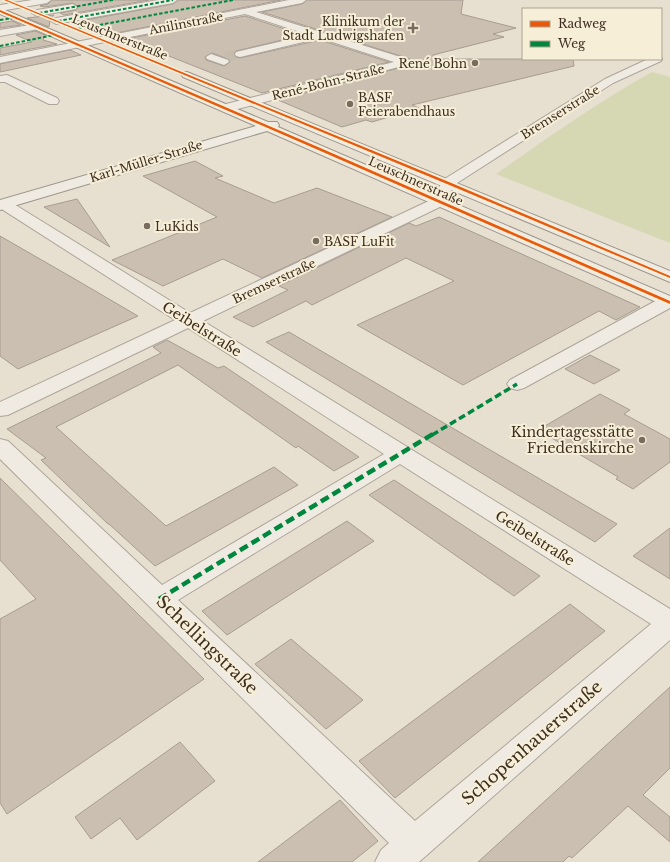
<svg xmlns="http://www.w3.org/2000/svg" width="670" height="862" viewBox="0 0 670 862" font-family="'Libre Baskerville',serif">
  <rect width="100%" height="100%" fill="#e7e0d1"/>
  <path fill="#d6d7b3" d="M652 72 670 77V243L496 174C547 138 598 102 652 72Z"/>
  <g fill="#cbbfb2" stroke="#a89c90" fill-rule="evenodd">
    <polygon points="52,0 149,0 64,15 60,13 76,10 78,7 73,3 44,7 40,6 48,4"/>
    <polygon points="178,0 281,0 111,34 80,21 173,4"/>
    <polygon points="307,0 463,0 461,14 516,28 493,34 504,37 433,55 434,59 573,59 574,66 412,105 419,108 372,122 366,120 342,127 278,100 410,65 412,61 410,59 262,12 302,4"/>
    <polygon points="54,15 50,20 49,27 27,18"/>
    <path d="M245 16 303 35 236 51 234 53 236 57 240 58 320 40 389 62 262 93 126 39ZM212 53 228 59 230 62 224 66 206 60 205 57Z"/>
    <polygon points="12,21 21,25 0,28 0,23"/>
    <polygon points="35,31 45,35 43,40 57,44 0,55 0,48 32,42 16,35"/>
    <polygon points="70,50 81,55 0,72 0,64"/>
    <polygon points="195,161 223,176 215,178 274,203 317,188 392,217 262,278 223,259 163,286 112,260 217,217 143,176"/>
    <polygon points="77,199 110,247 44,207"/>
    <polygon points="439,217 640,307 616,320 599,311 463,385 357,325 454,281 406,258 312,305 306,301 253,327 233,317 288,290 279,286 409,223 416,226"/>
    <polygon points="0,236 73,278 138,316 18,369 0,356"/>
    <polygon points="289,332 449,426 617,524 595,542 266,342"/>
    <polygon points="167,340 218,368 224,366 359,457 334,471 298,446 296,448 178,365 56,427 166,526 274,467 298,485 155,566 109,524 108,524 41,460 46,458 7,429 161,353 153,347"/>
    <polygon points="590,355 620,370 594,384 565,369"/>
    <polygon points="600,394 630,410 624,414 670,439 670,462 633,489 616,479 618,477 538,430"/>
    <polygon points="0,478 204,679 7,814 0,803 0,619 36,599 0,560"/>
    <polygon points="394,480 540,576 514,596 369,495"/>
    <polygon points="347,521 374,541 227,635 202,611"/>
    <polygon points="670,528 670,579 633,556"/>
    <polygon points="570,604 605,631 395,798 359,761"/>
    <polygon points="291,639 363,700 326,729 255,664"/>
    <polygon points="670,687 670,768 643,795 670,817 670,842 628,806 572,858 569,856 563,862 478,862"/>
    <polygon points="180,742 215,781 137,840 120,818 91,839 75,817"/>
    <polygon points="340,800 378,841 352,862 258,862"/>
  </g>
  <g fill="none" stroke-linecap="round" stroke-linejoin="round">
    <polyline stroke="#c5bcae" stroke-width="10" stroke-dasharray="10 5" stroke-linecap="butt" points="225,57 240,54"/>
    <g stroke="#ada599" stroke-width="2">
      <g id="street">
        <polygon points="32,0 51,0 47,3 0,11 0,5"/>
        <polygon points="158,0 177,0 173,3 56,24 51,21 56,18"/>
        <polygon points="289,0 306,0 302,3 256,12 410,60 411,62 410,64 226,112 222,111 220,108 222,105 394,62 320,38 240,57 236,56 235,54 236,52 309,35 245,14 0,63 0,57"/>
        <polygon points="73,4 77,7 76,9 37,16 32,13 37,10"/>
        <polygon points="36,24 39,25 41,27 39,29 0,36 0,30"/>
        <polygon points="211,54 228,60 229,62 224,65 207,59 206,57"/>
        <path d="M661 57 662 59 661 61 613 83 454 185 444 205 203 321 670 609V640L419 862H375L381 850 389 843 0 459V439L8 441 162 585 384 454 188 328 8 415 0 416V402L175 320 0 208V201H9L190 313 433 199 443 180 605 79 648 59H661ZM400 464 651 624 415 821 178 600Z"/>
        <polygon points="7,75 57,98 59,101 57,104 49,104 5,82 0,82 0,76"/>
        <polygon points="667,297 670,297 670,308 524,388 517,390 510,388 507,384 510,380 661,298"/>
      </g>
    </g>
    <g stroke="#9c958a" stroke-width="2">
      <g id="secondary">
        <polygon points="0,8 268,122 277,122 279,125 278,127 670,296 670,308 267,131 0,210 0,200 256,126 0,14"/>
        <polygon points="187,72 670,271 670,282 183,77 182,75 183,73"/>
      </g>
    </g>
    <use href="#street" fill="#efebe3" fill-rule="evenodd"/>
    <use href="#secondary" fill="#efebe3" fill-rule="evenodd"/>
    <g stroke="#00873e" stroke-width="2" stroke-dasharray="3.5 2" stroke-linecap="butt">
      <polyline points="39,13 113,0"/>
      <polyline points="0,20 13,18"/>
      <polyline points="58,21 173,0"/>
      <polyline points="78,29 233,0"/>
      <polyline points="0,46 54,35"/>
    </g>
    <polyline stroke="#00873e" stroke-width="3.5" stroke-dasharray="7 3.5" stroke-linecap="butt" points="432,435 517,384"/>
    <polyline stroke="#00873e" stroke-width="4.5" stroke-dasharray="9 4.5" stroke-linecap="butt" points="159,599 433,434"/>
    <g stroke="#f7eed8" stroke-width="3">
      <g id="cycleway">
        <polygon points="4,0 7,0 449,182 670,276 670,278 447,184"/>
        <polygon points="0,10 318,147 670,301 670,304 316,149 0,12"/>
      </g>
    </g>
    <use href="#cycleway" fill="#e8590c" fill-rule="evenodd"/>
  </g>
  <g fill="#786c5e" stroke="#f7eed8" stroke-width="1.5">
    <path d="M411 22h4v4h4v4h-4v4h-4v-4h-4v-4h4z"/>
    <circle cx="475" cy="63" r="4"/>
    <circle cx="350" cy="104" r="4"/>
    <circle cx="147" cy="226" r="4"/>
    <circle cx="316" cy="241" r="4"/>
    <circle cx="642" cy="440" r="4"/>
  </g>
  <g text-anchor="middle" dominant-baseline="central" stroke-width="4" stroke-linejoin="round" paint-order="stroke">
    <g font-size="12" fill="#3d2e20" stroke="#f7eed8" text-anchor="start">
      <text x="404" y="21" text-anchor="end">Klinikum der<tspan x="404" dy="14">Stadt Ludwigshafen</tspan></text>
      <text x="467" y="63" text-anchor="end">René Bohn</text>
      <text x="358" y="97">BASF<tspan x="358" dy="14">Feierabendhaus</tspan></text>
      <text x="155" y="226">LuKids</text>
      <text x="324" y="241">BASF LuFit</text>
    </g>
    <g font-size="12" fill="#3d2e20" stroke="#f7eed8">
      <text transform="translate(186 23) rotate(-11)">Anilinstraße</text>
      <text transform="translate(120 37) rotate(22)">Leuschnerstraße</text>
      <text transform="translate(328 82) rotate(-14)">René-Bohn-Straße</text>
      <text transform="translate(560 112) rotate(-32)">Bremserstraße</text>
      <text transform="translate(146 161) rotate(-17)">Karl-Müller-Straße</text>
      <text transform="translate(416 181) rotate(24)">Leuschnerstraße</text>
      <text transform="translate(274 281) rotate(-25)">Bremserstraße</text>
    </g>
    <g font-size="14" fill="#3d2e20" stroke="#f7eed8">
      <text transform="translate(202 329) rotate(32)">Geibelstraße</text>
      <text transform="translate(535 538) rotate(32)">Geibelstraße</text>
    </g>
    <g font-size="14" fill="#3d2e20" stroke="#f7eed8" text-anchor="end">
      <text x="634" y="432">Kindertagesstätte<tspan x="634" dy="16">Friedenskirche</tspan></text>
    </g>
    <g font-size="17" fill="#3d2e20" stroke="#f7eed8">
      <text transform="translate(207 645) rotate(44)">Schellingstraße</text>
      <text transform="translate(532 743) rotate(-41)">Schopenhauerstraße</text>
    </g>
  </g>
  <rect x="522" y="8" width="140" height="52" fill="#f7eed8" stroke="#ada18e"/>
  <rect x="530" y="21" width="20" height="6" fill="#e8590c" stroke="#ada18e"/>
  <text x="558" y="28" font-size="12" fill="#3d2e20">Radweg</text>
  <rect x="530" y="41" width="20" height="6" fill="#00873e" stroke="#ada18e"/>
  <text x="558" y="48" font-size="12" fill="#3d2e20">Weg</text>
</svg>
